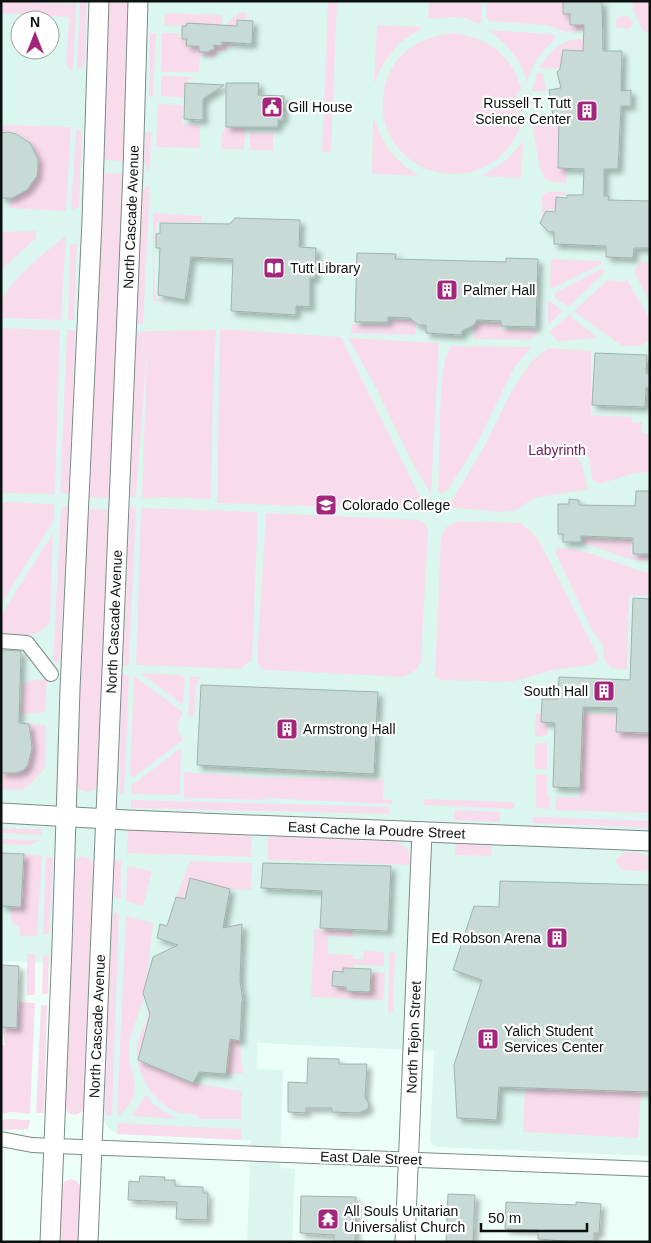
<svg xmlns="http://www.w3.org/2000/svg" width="651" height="1243" viewBox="0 0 651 1243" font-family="Helvetica,sans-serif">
  <defs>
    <filter id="shadow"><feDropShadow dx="4.5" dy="4.5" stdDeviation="2.5" flood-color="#0004"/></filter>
  </defs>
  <rect width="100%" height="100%" fill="#edfff9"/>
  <path fill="#dbf6ee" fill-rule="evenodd" d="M1 1H650V1156L436 1147 430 1142 434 1051 258 1043 257 1069 283 1070 280 1168 295 1169 292 1242H247L251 1140 117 1134 110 1130 106 1125 104 1120 109 966 1 961ZM20 20H50V50H20Z"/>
  <g fill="#f9dcec">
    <polygon points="1,1 76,4 73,71 66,66 69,17 1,13"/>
    <polygon points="80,1 87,1 85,61 82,68 77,69"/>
    <polygon points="109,1 129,1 123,161 103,160"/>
    <polygon points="328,1 337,1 331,152 322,152"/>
    <polygon points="429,1 482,1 481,23 476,23 466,18 453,17 428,19"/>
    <polygon points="487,1 563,1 570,14 570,25 596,25 590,30 565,32 547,25 489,21 486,17"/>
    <path d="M632 1H650V32H645C638 23 633 12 632 1Z"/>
    <polygon points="240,12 247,13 247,19 237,20 236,46 227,45 226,51 216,51 215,57 200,56 199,72 161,72 162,33 177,33 182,39 187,39 187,46 199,46 199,52 210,52 210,50 214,50 214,45 225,45 227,23"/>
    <polygon points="165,13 222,15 222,26 187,23 186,26 164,25"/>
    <polygon points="624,16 629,17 633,24 629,29 616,27 615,23 618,18"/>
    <polygon points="377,25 423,27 398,44 382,66 374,84"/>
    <path d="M488 30 552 34 555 35 556 39C540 51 533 64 527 82 521 59 507 44 488 30Z"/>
    <polygon points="150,33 156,33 153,97 149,96"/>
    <path d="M453 33C489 38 512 55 522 91L516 93C517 102 521 114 520 123 520 131 513 140 509 147 500 159 486 168 471 172 412 185 365 131 389 74 400 48 426 36 453 33Z"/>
    <path d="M593 37 583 45V51L563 50 560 69 539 68C556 43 563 40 593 37Z"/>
    <polygon points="537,73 543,73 546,92 532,91"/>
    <polygon points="161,76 193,77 193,79 189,79 188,82 185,82 185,98 161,96"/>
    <polygon points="158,104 183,105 182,124 200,125 200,148 156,147"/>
    <path d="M373 115C383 146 392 158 419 176L372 174Z"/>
    <polygon points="559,117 558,168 567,168 566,183 553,182 545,179 540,168 532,123"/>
    <path d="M1 125 71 127 66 211 9 208 12 198C55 183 39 126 1 133Z"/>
    <polygon points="226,127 243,127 245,132 244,149 221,149 222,134"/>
    <polygon points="76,130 82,130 79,207 71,210"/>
    <polygon points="145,132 151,132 150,170 146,168 144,161"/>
    <polygon points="250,132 273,133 273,151 250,150"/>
    <path d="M523 141 521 178 481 176C499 167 511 157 523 141Z"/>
    <polygon points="102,173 124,174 111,498 88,497"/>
    <polygon points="150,186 143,324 137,324 142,191 146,187"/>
    <polygon points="548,192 566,192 565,196 555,195 555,210 545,209 545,216 542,217 542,195"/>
    <polygon points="153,213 202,216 202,222 157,222 154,246 155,298 168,302 153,301"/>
    <polygon points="36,231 36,238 1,270 1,232"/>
    <path d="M66 236 61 320 1 318C1 313 0 304 2 299 11 280 48 249 66 236Z"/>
    <polygon points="70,244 77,244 74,320 68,320"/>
    <polygon points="551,259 601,261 602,264 553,288 550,288"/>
    <polygon points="640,262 650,263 649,301 634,272"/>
    <polygon points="603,268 605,272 568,307 554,297 555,293"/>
    <polygon points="608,280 621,282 627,280 650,319 650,338 646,343 639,346 622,346 574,311"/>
    <polygon points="548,300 563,311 548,325"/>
    <polygon points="569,315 598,338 558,341 549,332"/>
    <polygon points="391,320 412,320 416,325 415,335 351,333 352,324 390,325"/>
    <polygon points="479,322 500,323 500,329 540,330 530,340 474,339 474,327"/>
    <polygon points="1,328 60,330 55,494 1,493"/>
    <polygon points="220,329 341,337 424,505 418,510 217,503"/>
    <polygon points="67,330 76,330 69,493 60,493"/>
    <polygon points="216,330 213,392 211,499 163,497 142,498 147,350 136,497 130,497 136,333 148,331"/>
    <polygon points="348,338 439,343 431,494 413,464 375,386"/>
    <polygon points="451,346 531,347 514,368 475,447 447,491 440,494 438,489 441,387 445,359"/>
    <polygon points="548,348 591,351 591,415 632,417 632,422 642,422 642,433 650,435 650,472 635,473 599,484 592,479 590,463 585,448 580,450 578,459 582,464 588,489 534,498 517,510 500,512 448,507 484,447 513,388 532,361"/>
    <polygon points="1,502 54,504 54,520 1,604"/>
    <polygon points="130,506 136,507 129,665 123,665"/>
    <polygon points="61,507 68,507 60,662 53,662"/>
    <polygon points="141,508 258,512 252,660 241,669 136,665"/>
    <polygon points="88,509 110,510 98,783 95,790 86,792 79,789 76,784"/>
    <polygon points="266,513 419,520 425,524 428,529 421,661 416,670 404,677 267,670 261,668 257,661"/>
    <polygon points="459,521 521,523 537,537 597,654 597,662 590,665 553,670 510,682 441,680 435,677 441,537 446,527"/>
    <path d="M53 533 50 622C39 640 20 635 1 633V615Z"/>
    <path d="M583 538 631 540V555L648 556V562C625 560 605 549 583 543Z"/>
    <path d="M557 548C591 548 618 566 650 573V596H629L627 670 612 668 604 660 603 645 592 630 556 554Z"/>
    <polygon points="141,673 181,675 185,678 183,705"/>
    <polygon points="122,675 129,675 124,794 119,794"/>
    <path d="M134 676 183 712C177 723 175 729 183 740L134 777 130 775Z"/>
    <polygon points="190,677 201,677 196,684 194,718 188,715"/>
    <polygon points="47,679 45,712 21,714 23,684 33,680"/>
    <polygon points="536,713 548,714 547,736 535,736"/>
    <polygon points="583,713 616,714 616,732 650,733 650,813 555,810 556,797 580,798"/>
    <polygon points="29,724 46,725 45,768 29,786 21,790 1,789 1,773 16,773 24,770"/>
    <polygon points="535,743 547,743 547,769 534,769"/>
    <polygon points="181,748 180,795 132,794 131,786"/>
    <polygon points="184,772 249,777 384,780 383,799 392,800 392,804 264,798 264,800 184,798"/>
    <polygon points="536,774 547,775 547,796 550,797 549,809 536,808"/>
    <polygon points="424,799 514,802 514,809 424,805"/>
    <polygon points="131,800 389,807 389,814 131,808"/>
    <polygon points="455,810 500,812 500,822 454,820"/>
    <polygon points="533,817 650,821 650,828 532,823"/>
    <polygon points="1,828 41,829 42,835 1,833"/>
    <polygon points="128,830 252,835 251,857 127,853"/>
    <polygon points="268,836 397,842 408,848 410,865 268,860"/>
    <polygon points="1,839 42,840 29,845 1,844"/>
    <polygon points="455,843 492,846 491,856 455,855"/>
    <polygon points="624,852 636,852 650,858 650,872 622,870 615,861"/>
    <polygon points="24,854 42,856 37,936 20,936 20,928 11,921 11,907 21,907"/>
    <path d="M82 856C88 857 91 859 93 865L85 1106 82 1112 75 1115 68 1113 65 1106 73 864 77 858Z"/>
    <polygon points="46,857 53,857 49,934 43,934"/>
    <polygon points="114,860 121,861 121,900 114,896"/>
    <polygon points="190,861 252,863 251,890 230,889 190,878 185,899 176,897"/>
    <polygon points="127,866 152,871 143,906 126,901"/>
    <polygon points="113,912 119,914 112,1116 105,1115 109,966"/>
    <path d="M126 916 153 923C150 949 148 978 142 1003 138 1018 130 1031 129 1047 127 1063 136 1077 134 1092 133 1101 126 1108 120 1115L117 1111Z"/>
    <polygon points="314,929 352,931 353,937 328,936 328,954 353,955 353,959 363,959 364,951 384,952 384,966 355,965 354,968 343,968 343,972 333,971 332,986 346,987 346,991 370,992 371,972 385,973 383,1000 311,997"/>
    <polygon points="389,952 395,953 393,1011 388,1014"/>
    <rect x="27" y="954" width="8" height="41"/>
    <polygon points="43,955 49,956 48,994 42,994"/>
    <polygon points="18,1002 35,1003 30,1114 12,1112 1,1114 1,1045 5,1045 2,1027 17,1027"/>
    <polygon points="47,1005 44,1113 36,1113 41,1006"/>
    <path d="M148 1009 150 1014 138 1060 193 1083 242 1091 241 1119H199L197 1115C188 1114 178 1113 170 1109 149 1097 135 1070 137 1046 138 1032 150 1022 148 1009Z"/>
    <polygon points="230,1039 240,1041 243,1073 226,1074"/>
    <polygon points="525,1088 641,1092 638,1138 523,1132"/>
    <polygon points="146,1095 154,1105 177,1119 132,1116"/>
    <polygon points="11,1119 30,1120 28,1129 1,1130 1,1120"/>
    <polygon points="118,1123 241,1129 241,1140 117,1134"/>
    <polygon points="72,1179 77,1181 81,1188 79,1242 59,1242 61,1186 65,1181"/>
  </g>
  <g fill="#c8dad5" stroke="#a1b2ad" filter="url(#shadow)">
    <polygon points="563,1 602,1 603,51 622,51 621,91 631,90 631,106 621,106 618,169 604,169 604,196 609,196 608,200 650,201 650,248 634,248 633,258 606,257 606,246 554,244 554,232 549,232 540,223 546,211 555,212 556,197 567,198 567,195 583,195 584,169 558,168 559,117 553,116 549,90 561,88 557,72 560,69 563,50 583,51 584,25 570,25 570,14 563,14"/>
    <polygon points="237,20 253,21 252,44 222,42 222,46 214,45 214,50 210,50 210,52 199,52 199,46 186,46 187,39 182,39 182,26 186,26 187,23 237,26"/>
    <polygon points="185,83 224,85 203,99 203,120 184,119"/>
    <polygon points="226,83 259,83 258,95 284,96 283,120 278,120 278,127 226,127"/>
    <polygon points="8,132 16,134 30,143 38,159 38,168 37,176 27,190 12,198 1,198 1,133"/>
    <polygon points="235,218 300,220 299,247 316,248 315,278 310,278 310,307 296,306 296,315 231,311 233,259 191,257 185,300 158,295 160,248 156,248 156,234 160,233 160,223 230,224"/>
    <polygon points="357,253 396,254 395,259 506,262 506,258 538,259 536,327 501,326 501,321 477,320 474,325 462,331 462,335 426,333 426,325 418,325 410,318 388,317 388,322 355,322"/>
    <polygon points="595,353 647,355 646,373 650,374 650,388 646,388 645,407 592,405"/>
    <polygon points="636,491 650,491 650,554 633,554 633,538 581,536 581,542 563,542 563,534 558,534 558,504 569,504 569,499 579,500 579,505 635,506"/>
    <polygon points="633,598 650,599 650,733 616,732 617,708 583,707 580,788 553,787 555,723 541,722 542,699 558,699 559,677 630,680"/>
    <polygon points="1,650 21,651 19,723 29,724 32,748 28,765 24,770 16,773 1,773"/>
    <polygon points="201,685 378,692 374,774 197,765"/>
    <polygon points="1,853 24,854 21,907 1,906"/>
    <polygon points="263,863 391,866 388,931 320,928 322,891 261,888"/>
    <polygon points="190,878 230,889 223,928 242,924 240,981 243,1001 242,1001 240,1041 230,1039 226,1074 199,1072 193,1083 138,1060 150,1014 143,993 153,957 178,945 157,938 160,924 167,926 176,897 185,899"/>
    <polygon points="500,881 650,885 650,1092 499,1087 497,1120 457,1118 454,1065 482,980 453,970 474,906 499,907"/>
    <polygon points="1,965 19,966 17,1028 1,1027"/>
    <polygon points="343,968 371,969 370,992 346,991 346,987 332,986 333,971 343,972"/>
    <polygon points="308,1058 339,1059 339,1064 367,1064 365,1097 369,1104 368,1109 359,1113 332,1112 332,1108 306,1108 306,1113 288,1112 288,1082 307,1083"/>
    <polygon points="140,1176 165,1177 164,1180 175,1180 175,1186 203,1187 203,1193 208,1193 207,1220 176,1219 177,1202 128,1200 129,1181 139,1182"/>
    <polygon points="448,1194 475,1195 473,1242 446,1242"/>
    <polygon points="301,1196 356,1197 355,1242 334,1242 334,1235 300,1233"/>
    <polygon points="506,1202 576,1205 576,1202 601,1204 599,1233 594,1233 594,1242 578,1242 538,1239 538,1230 505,1229"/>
  </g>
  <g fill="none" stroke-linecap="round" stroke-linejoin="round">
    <g stroke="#7b8b86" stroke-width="16">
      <g id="street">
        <polyline points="1,641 27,643 51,674"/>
        <polyline points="1,1139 32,1145 55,1146 650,1169"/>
      </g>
    </g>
    <g stroke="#7b8b86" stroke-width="21">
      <g id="secondary">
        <path id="s1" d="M1 813 127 820 650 841"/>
        <polyline points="50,1242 62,946 70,689 92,221 99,1"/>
        <path id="s2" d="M88 1242 133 171 138 1"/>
        <path id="s3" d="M405 1242 422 832"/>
      </g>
    </g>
    <use href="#street" stroke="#fff" stroke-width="14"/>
    <use href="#secondary" stroke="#fff" stroke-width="19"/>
  </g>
  <defs>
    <g id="civic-square" transform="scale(1.125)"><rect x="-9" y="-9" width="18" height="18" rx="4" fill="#a2267b" stroke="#fff"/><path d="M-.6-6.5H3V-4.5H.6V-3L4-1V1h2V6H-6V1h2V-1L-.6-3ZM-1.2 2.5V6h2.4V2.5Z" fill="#fff"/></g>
    <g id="building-square" transform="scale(1.125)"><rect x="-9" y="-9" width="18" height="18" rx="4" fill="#a2267b" stroke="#fff"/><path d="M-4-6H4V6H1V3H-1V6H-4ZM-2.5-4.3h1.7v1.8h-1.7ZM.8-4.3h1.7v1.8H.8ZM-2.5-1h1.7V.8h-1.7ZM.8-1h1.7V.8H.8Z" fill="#fff"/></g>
    <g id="library-square" transform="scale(1.125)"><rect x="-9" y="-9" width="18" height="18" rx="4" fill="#a2267b" stroke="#fff"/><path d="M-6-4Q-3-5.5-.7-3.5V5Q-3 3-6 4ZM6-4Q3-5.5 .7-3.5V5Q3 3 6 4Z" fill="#fff"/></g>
    <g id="university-square" transform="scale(1.125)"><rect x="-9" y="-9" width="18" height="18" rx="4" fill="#a2267b" stroke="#fff"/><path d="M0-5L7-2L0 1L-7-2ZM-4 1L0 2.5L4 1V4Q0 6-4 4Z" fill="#fff"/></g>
    <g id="temple-square" transform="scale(1.125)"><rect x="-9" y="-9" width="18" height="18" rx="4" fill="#a2267b" stroke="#fff"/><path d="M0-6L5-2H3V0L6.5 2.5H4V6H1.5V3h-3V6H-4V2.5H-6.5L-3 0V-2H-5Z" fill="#fff"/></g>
  </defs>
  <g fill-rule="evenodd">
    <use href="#civic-square" x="272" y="107"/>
    <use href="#building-square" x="587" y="111"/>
    <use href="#library-square" x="274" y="268"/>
    <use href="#building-square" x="447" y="290"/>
    <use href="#university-square" x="326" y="505"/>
    <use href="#building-square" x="604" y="691"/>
    <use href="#building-square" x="287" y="729"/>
    <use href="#building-square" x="557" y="938"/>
    <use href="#building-square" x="488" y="1039"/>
    <use href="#temple-square" x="328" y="1219"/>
  </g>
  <g text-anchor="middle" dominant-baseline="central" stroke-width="4.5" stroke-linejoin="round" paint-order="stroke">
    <g font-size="14" fill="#0b110f" stroke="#fff" text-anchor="start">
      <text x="571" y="103" text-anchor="end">Russell T. Tutt<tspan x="571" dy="16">Science Center</tspan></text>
      <text x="288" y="107">Gill House</text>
      <text x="290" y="268">Tutt Library</text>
      <text x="463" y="290">Palmer Hall</text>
      <text x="342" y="505">Colorado College</text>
      <text x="588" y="691" text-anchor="end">South Hall</text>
      <text x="303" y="729">Armstrong Hall</text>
      <text x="541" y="938" text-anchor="end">Ed Robson Arena</text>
      <text x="504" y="1031">Yalich Student<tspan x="504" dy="16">Services Center</tspan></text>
      <text x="344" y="1211">All Souls Unitarian<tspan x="344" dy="16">Universalist Church</tspan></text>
    </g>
    <g font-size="14" fill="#0b110f" stroke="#fff">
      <text stroke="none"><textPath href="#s2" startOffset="1026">North Cascade Avenue</textPath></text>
      <text stroke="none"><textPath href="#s2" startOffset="621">North Cascade Avenue</textPath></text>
      <text stroke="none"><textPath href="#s1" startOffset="376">East Cache la Poudre Street</textPath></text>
      <text stroke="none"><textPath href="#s2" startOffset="216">North Cascade Avenue</textPath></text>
      <text stroke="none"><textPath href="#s3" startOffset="205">North Tejon Street</textPath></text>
      <text transform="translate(371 1158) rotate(2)">East Dale Street</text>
    </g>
    <g font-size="14" fill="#75205a" stroke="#fff">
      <text x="557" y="450">Labyrinth</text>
    </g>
  </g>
  <rect width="651" height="1243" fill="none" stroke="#0b110f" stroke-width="5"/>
  <g transform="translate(35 35)"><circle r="24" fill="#ffffff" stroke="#9da09f"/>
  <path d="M0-4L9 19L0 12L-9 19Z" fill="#a2267b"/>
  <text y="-8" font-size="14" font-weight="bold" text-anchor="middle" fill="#0b110f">N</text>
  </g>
  <path d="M481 1223v8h106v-8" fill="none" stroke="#0b110f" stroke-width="2.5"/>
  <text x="488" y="1223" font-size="15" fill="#0b110f" stroke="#ffffff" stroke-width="4" paint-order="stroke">50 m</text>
</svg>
